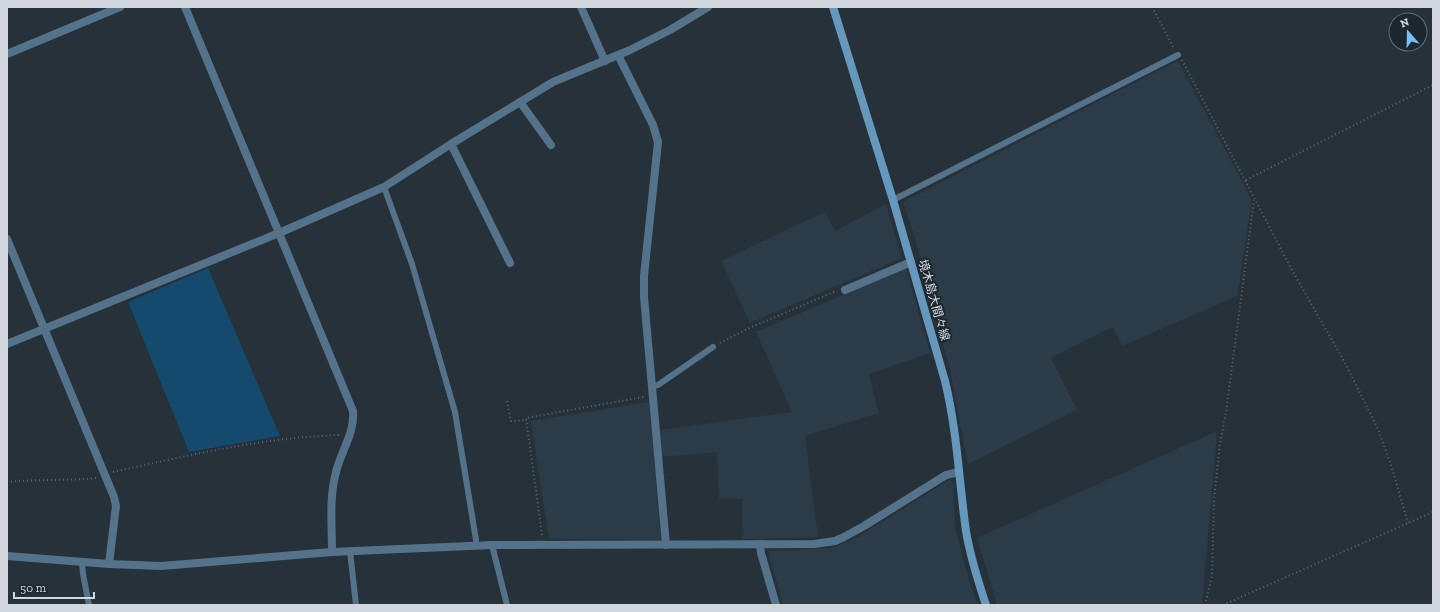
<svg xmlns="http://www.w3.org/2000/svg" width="1440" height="612" viewBox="0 0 1440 612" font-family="'Zilla Slab','Noto Sans JP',serif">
  <rect width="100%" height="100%" fill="#263139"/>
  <g fill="#2b3c48">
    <polygon points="1177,61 1181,67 1252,200 1237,296 1122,346 1113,327 1051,358 1077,410 968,464 950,370 915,238 903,202"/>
    <polygon points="886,204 902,258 750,323 721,261 825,212 835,231"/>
    <polygon points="906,268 930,353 869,374 879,413 805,436 818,537 743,539 742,499 719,499 717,452 661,457 659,430 792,412 756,332"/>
    <polygon points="649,402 661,540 549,539 531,421"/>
    <polygon points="1217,431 1202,605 997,605 977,538"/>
    <polygon points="949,480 953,482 955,527 971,587 978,605 783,605 768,551 831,548 854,539"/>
  </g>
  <polygon fill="#134a6d" points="208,268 280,436 189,452 128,302"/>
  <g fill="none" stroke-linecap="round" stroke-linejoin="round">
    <g stroke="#5f686f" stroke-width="2" stroke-dasharray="1 3" stroke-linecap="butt">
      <polyline points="1152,7 1174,48"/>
      <polyline points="1182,60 1293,272 1344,361 1378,429 1391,465 1408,523"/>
      <polyline points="1246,180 1433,85"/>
      <polyline points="720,343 747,329 836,291"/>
      <polyline points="507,401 511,421 527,420"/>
      <path d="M113 472C168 460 223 447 278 440 299 437 319 436 339 435"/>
      <path d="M7 482C37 479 66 481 96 478"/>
      <polyline points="542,535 526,418 643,397"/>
      <polyline points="1205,605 1212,576 1214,499 1220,444 1226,412 1254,200"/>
      <polyline points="1223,605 1433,512"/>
    </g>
    <g stroke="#54738b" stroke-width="6">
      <polyline points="384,187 412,264 455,412 476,540 476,545"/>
      <polyline points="893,200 1178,55"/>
      <polyline points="652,386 658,385 713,347"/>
      <polyline points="492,545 507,605"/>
      <polyline points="350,551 356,605"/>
      <polyline points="82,562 83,574 89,605"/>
    </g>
    <g stroke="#54738b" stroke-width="8">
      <polyline points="581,7 605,61"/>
      <polyline points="7,54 120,7"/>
      <polyline points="618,55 653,125 658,142 644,276 644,297 666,545"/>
      <polyline points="520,102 551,145"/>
      <polyline points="451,144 510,263"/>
      <polyline points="7,239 114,497 116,506 109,564"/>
      <polyline points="845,290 911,262"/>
      <polyline points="7,344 279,233 384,187 451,144 553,82 630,50 670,30 708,7"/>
      <polyline points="760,544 761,553 776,605"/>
    </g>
    <g stroke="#54738b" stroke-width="8">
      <path d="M185 7 353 411C355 433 341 451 336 472 329 498 332 525 332 552"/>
      <polyline points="7,556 109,564 161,566 332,552 492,545 814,544 835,541 844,537 864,526 946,475 959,472"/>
    </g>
    <path stroke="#6698be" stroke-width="8" d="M833 7 893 200 945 381C957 430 959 481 966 531 970 556 978 581 986 605"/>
  </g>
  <g text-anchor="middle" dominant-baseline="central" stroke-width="4" stroke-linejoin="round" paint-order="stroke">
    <g font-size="12" fill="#d1d7dd" stroke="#1d272f">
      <text transform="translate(934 300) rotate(74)">境木島大間々線</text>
    </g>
  </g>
  <rect width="1440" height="612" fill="none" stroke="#d1d7dd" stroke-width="16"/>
  <g transform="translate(1408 32) rotate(340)"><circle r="19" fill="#1d272f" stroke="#656d75"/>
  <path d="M0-3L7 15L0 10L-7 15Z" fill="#76c0f7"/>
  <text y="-6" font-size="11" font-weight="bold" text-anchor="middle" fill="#d1d7dd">N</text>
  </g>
  <path d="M14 592v6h80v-6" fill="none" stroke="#d1d7dd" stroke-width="2"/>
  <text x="20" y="592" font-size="12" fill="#d1d7dd" stroke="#1d272f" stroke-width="3" paint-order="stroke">50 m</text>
</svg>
